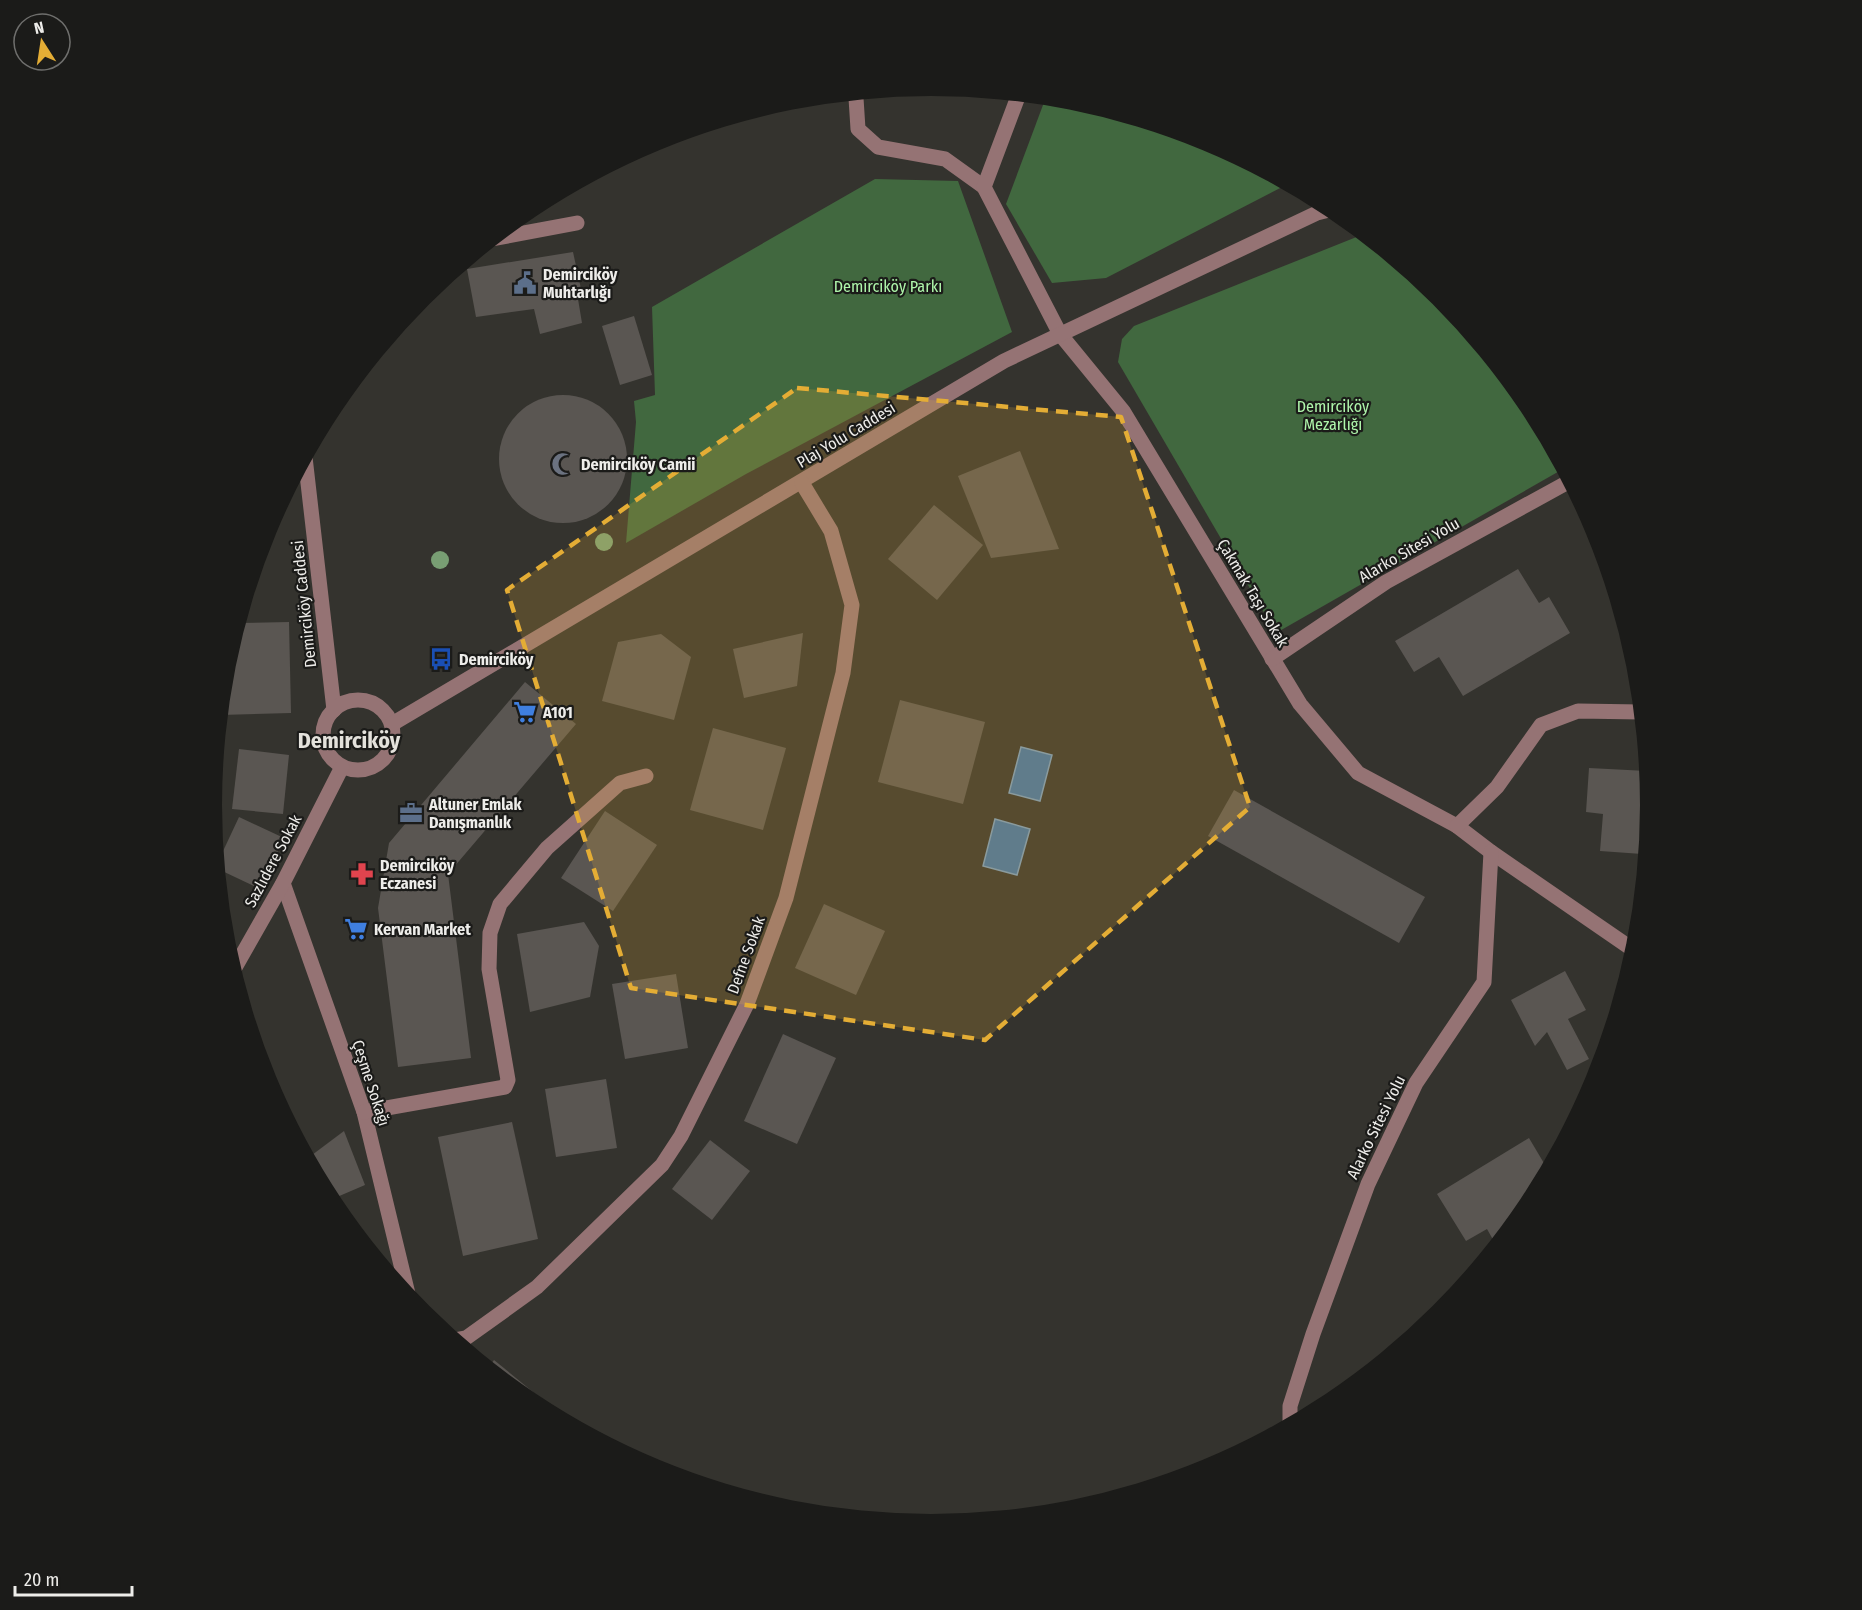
<svg xmlns="http://www.w3.org/2000/svg" width="1862" height="1610" viewBox="0 0 1862 1610" font-family="'Fira Sans Condensed',sans-serif">
  <rect width="100%" height="100%" fill="#34332e"/>
  <g fill="#41683f">
    <polygon points="1046,97 1072,99 1207,140 1288,184 1106,278 1052,283 1006,204"/>
    <polygon points="875,179 958,181 1012,332 746,474 626,543 636,422 634,401 655,395 652,307"/>
    <polygon points="1364,234 1440,296 1529,406 1563,469 1276,633 1118,362 1122,339 1134,326"/>
  </g>
  <g fill="#3f70a1" stroke="#7496b7" stroke-width="1.5">
    <polygon points="1021,747 1052,755 1040,801 1009,793"/>
    <polygon points="995,819 1030,829 1017,875 983,866"/>
  </g>
  <g fill="#5a5652">
    <polygon points="573,252 583,298 578,299 582,323 540,334 534,309 476,317 467,269"/>
    <polygon points="634,316 652,375 620,385 602,326"/>
    <circle cx="563" cy="459" r="64"/>
    <polygon points="1020,451 1059,549 991,558 958,476"/>
    <polygon points="934,505 983,545 937,600 888,559"/>
    <polygon points="1518,569 1539,603 1549,597 1570,633 1463,696 1439,657 1414,672 1395,641"/>
    <polygon points="289,622 291,713 220,715 225,664 238,623"/>
    <polygon points="803,633 797,686 744,698 733,649"/>
    <polygon points="661,634 691,657 674,720 602,701 618,642"/>
    <polygon points="525,682 576,724 448,874 471,1058 398,1067 378,908 389,843"/>
    <polygon points="900,700 985,722 963,804 878,782"/>
    <polygon points="713,728 786,748 763,830 690,810"/>
    <polygon points="239,749 289,755 283,814 232,809"/>
    <polygon points="1589,768 1647,771 1642,854 1600,851 1603,814 1586,812"/>
    <polygon points="1234,790 1425,897 1399,943 1208,836"/>
    <polygon points="605,811 657,845 613,911 561,878"/>
    <polygon points="239,817 284,838 260,889 218,869 217,864"/>
    <polygon points="824,904 885,931 856,995 795,968"/>
    <polygon points="584,922 599,946 590,997 530,1012 517,934"/>
    <polygon points="1565,971 1586,1010 1568,1019 1589,1059 1567,1070 1547,1032 1535,1046 1511,1000"/>
    <polygon points="676,974 688,1048 625,1059 612,984"/>
    <polygon points="783,1034 836,1058 797,1144 744,1121"/>
    <polygon points="606,1079 617,1148 556,1157 545,1089"/>
    <polygon points="512,1122 538,1239 463,1256 438,1137"/>
    <polygon points="344,1131 365,1185 330,1200 308,1158"/>
    <polygon points="1529,1138 1548,1170 1529,1205 1496,1245 1487,1229 1466,1241 1437,1194"/>
    <polygon points="710,1140 750,1171 712,1220 672,1189"/>
    <polygon points="494,1360 566,1419 564,1421 531,1403 488,1368"/>
  </g>
  <g fill="none" stroke-linecap="round" stroke-linejoin="round">
    <g stroke="#957374" stroke-width="15">
      <polyline points="858,93 856,98 858,129 878,147 945,159 984,187"/>
      <polyline points="1019,94 984,187 1060,334 1123,411 1300,704 1358,773 1457,826 1491,852 1635,951"/>
      <polyline points="492,239 577,223"/>
      <polyline points="305,457 334,710"/>
      <polyline points="1272,659 1386,582 1570,481"/>
      <circle cx="358" cy="735" r="35"/>
      <polyline points="392,724 1004,361 1317,213 1333,209"/>
      <polyline points="1457,826 1497,787 1541,725 1578,711 1641,712"/>
      <polyline points="283,883 364,1112 409,1298"/>
      <polyline points="233,971 283,883 342,767"/>
      <polyline points="364,1112 505,1087 508,1080 489,969 490,933 500,904 547,848 620,783 646,776"/>
      <polyline points="455,1340 466,1338 537,1287 662,1165 681,1136 747,1004 786,898 843,673 852,605 831,531 802,483"/>
      <polyline points="1290,1425 1290,1406 1313,1334 1368,1184 1416,1083 1484,982 1491,852"/>
    </g>
  </g>
  <g fill="#789e73">
    <circle cx="604" cy="542" r="9"/>
    <circle cx="440" cy="560" r="9"/>
  </g>
  <path fill="#e4ad35" fill-opacity="0.2" stroke="#e4ad35" stroke-width="4.5" stroke-dasharray="12 8" stroke-linejoin="round" d="M797 388 1121 417 1250 807 985 1040 631 988 507 590Z"/>
  <defs>
    <g id="civic-bare" transform="scale(1.8)"><path d="M-.6-6.5H3V-4.5H.6V-3L4-1V1h2V6H-6V1h2V-1L-.6-3ZM-1.2 2.5V6h2.4V2.5Z" fill="#5c6f8a" stroke="#1b1b19" stroke-width="2.5" paint-order="stroke"/></g>
    <g id="mosque-bare" transform="scale(1.8)"><path d="M3.5-4.9A6 6 0 1 0 3.5 4.9A5 5 0 1 1 3.5-4.9Z" fill="#6b7280" stroke="#1b1b19" stroke-width="2.5" paint-order="stroke"/></g>
    <g id="bus-bare" transform="scale(1.8)"><path d="M-5-6H5V4H4V6H2V4H-2V6H-4V4H-5ZM-3.5-4V0h7V-4ZM-3.5 1.2v1.5H-2V1.2ZM2 1.2v1.5H3.5V1.2Z" fill="#1a4fb4" stroke="#1b1b19" stroke-width="2.5" paint-order="stroke"/></g>
    <g id="supermarket-bare" transform="scale(1.8)"><path d="M-6-5.5h2.5l.6 2H6L4.5 2H-2.5L-4.4-4H-6ZM-1.5 3.2a1.3 1.3 0 1 0 .1 0ZM3 3.2a1.3 1.3 0 1 0 .1 0Z" fill="#3f7fe0" stroke="#1b1b19" stroke-width="2.5" paint-order="stroke"/></g>
    <g id="office-bare" transform="scale(1.8)"><path d="M-6-3h4V-5.5h4V-3h4V5H-6ZM-1-4.5V-3h2v-1.5ZM-6 0V1H6V0Z" fill="#5c6f8a" stroke="#1b1b19" stroke-width="2.5" paint-order="stroke"/></g>
    <g id="pharmacy-bare" transform="scale(1.8)"><path d="M-2-6h4v4h4v4h-4v4h-4v-4h-4v-4h4Z" fill="#e0444e" stroke="#1b1b19" stroke-width="2.5" paint-order="stroke"/></g>
  </defs>
  <g fill-rule="evenodd">
    <use href="#civic-bare" x="525" y="283"/>
    <use href="#mosque-bare" x="563" y="464"/>
    <use href="#bus-bare" x="441" y="659"/>
    <use href="#supermarket-bare" x="525" y="712"/>
    <use href="#office-bare" x="411" y="813"/>
    <use href="#pharmacy-bare" x="362" y="874"/>
    <use href="#supermarket-bare" x="356" y="929"/>
  </g>
  <g text-anchor="middle" dominant-baseline="central" stroke-width="4.5" stroke-linejoin="round" paint-order="stroke">
    <g font-size="16" font-weight="bold" fill="#eeedea" stroke="#1b1b19" text-anchor="start">
      <text x="543" y="274">Demirciköy<tspan x="543" dy="18">Muhtarlığı</tspan></text>
      <text x="581" y="464">Demirciköy Camii</text>
      <text x="459" y="659">Demirciköy</text>
      <text x="543" y="712">A101</text>
      <text x="429" y="804">Altuner Emlak<tspan x="429" dy="18">Danışmanlık</tspan></text>
      <text x="380" y="865">Demirciköy<tspan x="380" dy="18">Eczanesi</tspan></text>
      <text x="374" y="929">Kervan Market</text>
    </g>
    <g font-size="16" fill="#aff6ab" stroke="#1b1b19">
      <text x="888" y="286">Demirciköy Parkı</text>
      <text x="1333" y="406">Demirciköy<tspan x="1333" dy="18">Mezarlığı</tspan></text>
    </g>
    <g font-size="16" fill="#eeedea" stroke="#1b1b19">
      <text transform="translate(846 435) rotate(-31)">Plaj Yolu Caddesi</text>
      <text transform="translate(1409 550) rotate(-30)">Alarko Sitesi Yolu</text>
      <text transform="translate(1253 593) rotate(59)">Çakmak Taşı Sokak</text>
      <text transform="translate(304 604) rotate(-96)">Demirciköy Caddesi</text>
      <text transform="translate(273 861) rotate(-62)">Sazlıdere Sokak</text>
      <text transform="translate(746 955) rotate(-70)">Defne Sokak</text>
      <text transform="translate(371 1083) rotate(72)">Çeşme Sokağı</text>
      <text transform="translate(1376 1127) rotate(-64)">Alarko Sitesi Yolu</text>
    </g>
    <g font-size="22" font-weight="bold" fill="#e4e2dc" stroke="#1b1b19">
      <text x="349" y="740">Demirciköy</text>
    </g>
  </g>
  <path d="M0 0H1862V1610H0ZM222 805a709 709 0 1 1 1418 0a709 709 0 1 1-1418 0Z" fill="#1b1b19" fill-rule="evenodd"/>
  <g transform="translate(42 42) rotate(348)"><circle r="28" fill="#1b1b19" stroke="#6f6f6d" stroke-width="1.5"/>
  <path d="M0-4.5L10 22L0 15L-10 22Z" fill="#e4ad35"/>
  <text y="-9" font-size="16" font-weight="bold" text-anchor="middle" fill="#eeedea">N</text>
  </g>
  <path d="M15 1586v9h117v-9" fill="none" stroke="#eeedea" stroke-width="3"/>
  <text x="24" y="1586" font-size="18" fill="#eeedea" stroke="#1b1b19" stroke-width="4.5" paint-order="stroke">20 m</text>
</svg>
